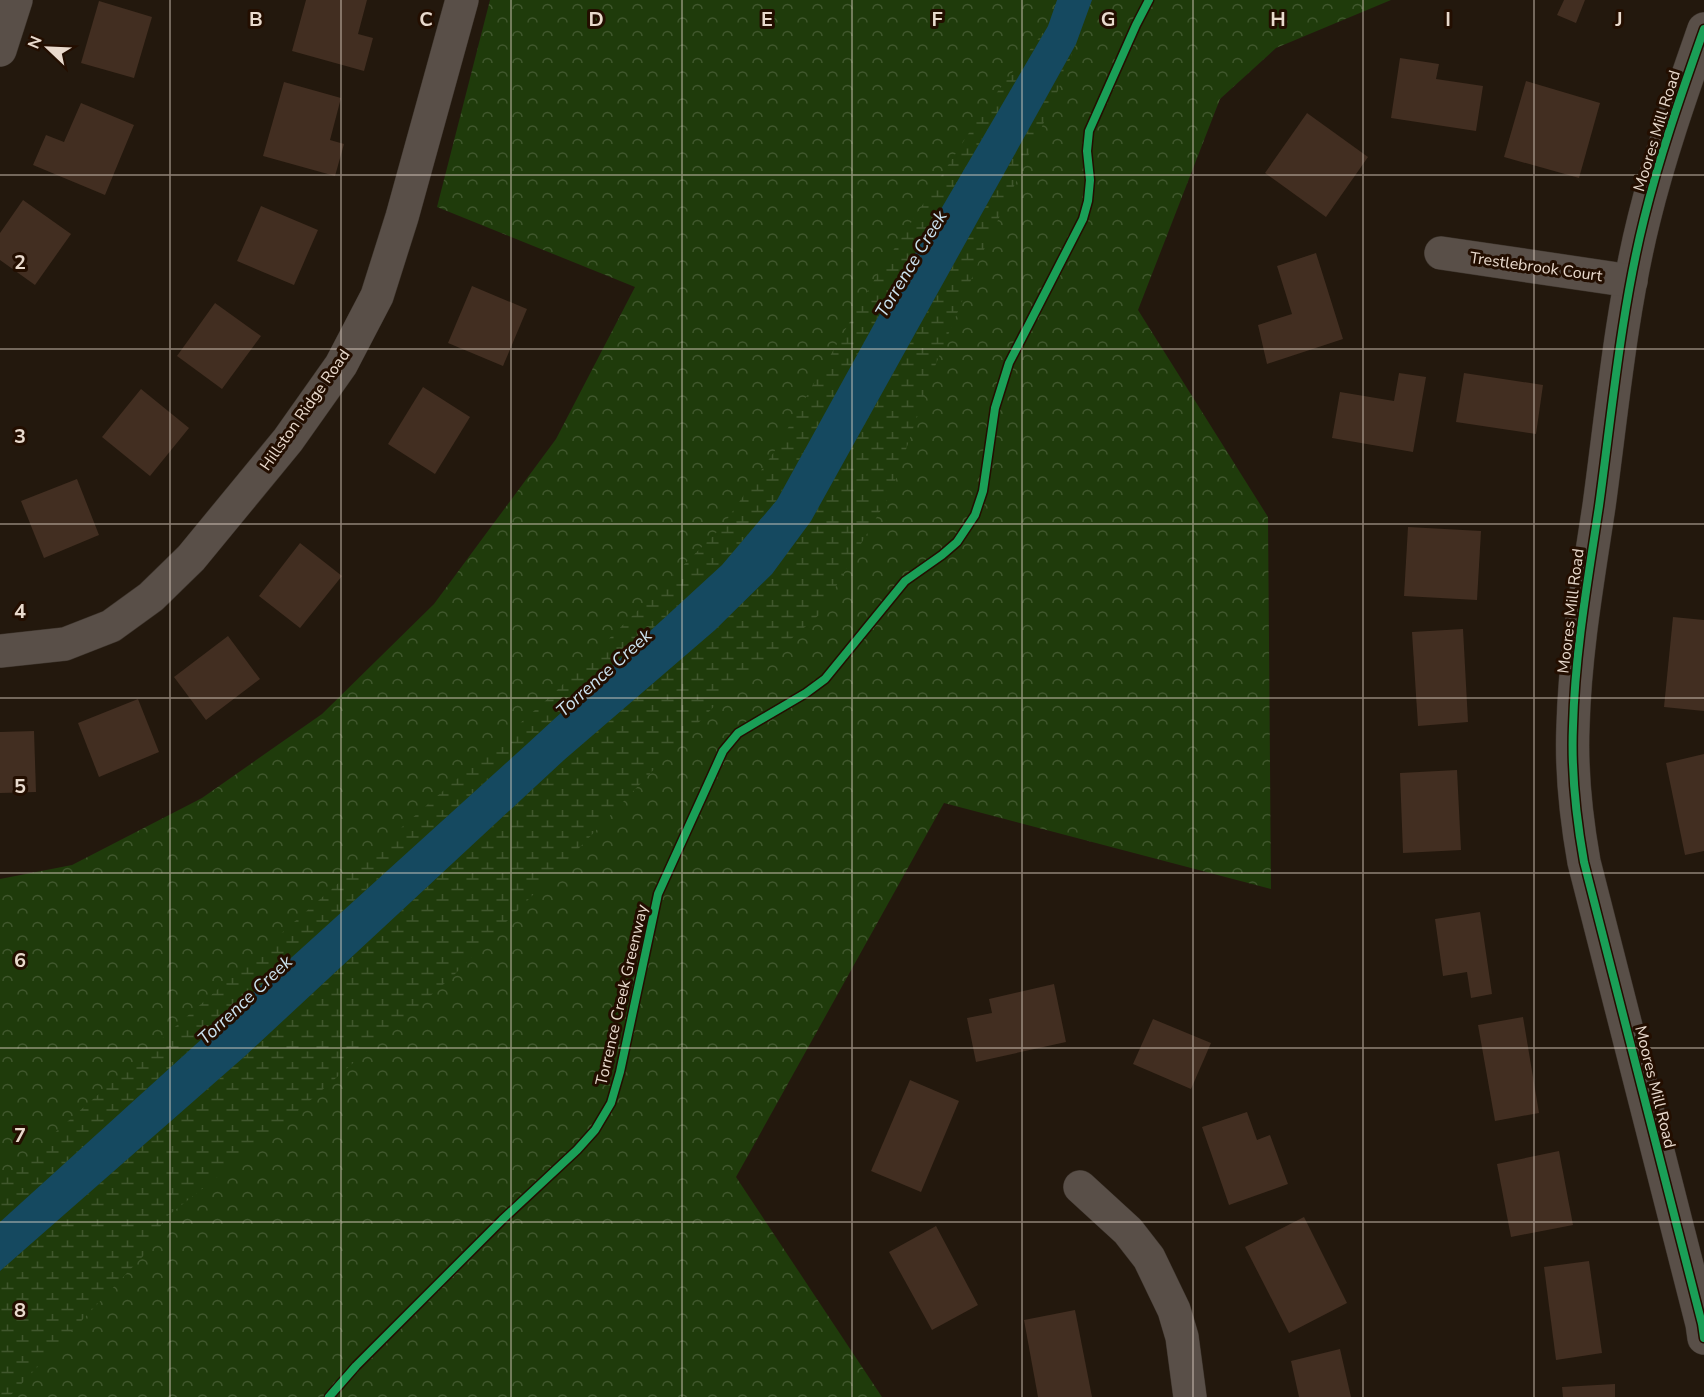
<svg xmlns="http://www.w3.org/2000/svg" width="1704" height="1397" viewBox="0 0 1704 1397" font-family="'Nunito Sans',sans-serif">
  <defs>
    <pattern id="forest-crowns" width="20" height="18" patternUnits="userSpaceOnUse" patternTransform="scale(1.5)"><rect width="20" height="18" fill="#1f3b0b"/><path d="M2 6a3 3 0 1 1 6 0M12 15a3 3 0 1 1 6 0" fill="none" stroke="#40572d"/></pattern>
    <pattern id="wetland-marsh" width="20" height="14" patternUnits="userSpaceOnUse" patternTransform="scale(1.5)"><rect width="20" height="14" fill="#1f3b0b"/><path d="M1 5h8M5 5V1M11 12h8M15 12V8" fill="none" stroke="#40572d"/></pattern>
  </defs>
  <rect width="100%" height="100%" fill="#23180d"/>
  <polygon fill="url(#forest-crowns)" points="490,0 1391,0 1276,48 1220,99 1138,310 1268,517 1271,889 944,803 736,1177 882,1397 0,1397 0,879 72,865 202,798 322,714 434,604 556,439 635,287 437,207"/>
  <g fill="url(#wetland-marsh)">
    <polygon points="1048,26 878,317 777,500 722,565 527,744 0,1222 0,1181 552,695 721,528 774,452 876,277 985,108"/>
    <polygon points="1076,44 1053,103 981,256 933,371 891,493 819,615 722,698 583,844 453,976 267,1138 165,1218 146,1253 9,1397 0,1397 0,1271 244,1057 564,760 715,630 811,521"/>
  </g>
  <polygon fill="#154960" points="1057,0 1092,0 1076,44 811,521 772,574 715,630 564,760 244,1057 0,1271 0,1222 527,744 722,565 777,500 878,317 1048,26"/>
  <g fill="#422e21">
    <polygon points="306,0 367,0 358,34 373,38 364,71 292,51"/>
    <polygon points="1564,0 1585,0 1576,23 1557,15"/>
    <polygon points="99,1 152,17 134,78 81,63"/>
    <polygon points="1400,58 1439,64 1436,79 1483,86 1476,131 1391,118"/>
    <polygon points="1526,81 1600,103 1579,178 1504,157"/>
    <polygon points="284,82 341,98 330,140 344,144 335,176 263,156"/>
    <polygon points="81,103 134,125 105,195 33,165 46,135 64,142"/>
    <polygon points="1307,113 1368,157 1326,217 1265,173"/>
    <polygon points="23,200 71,234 35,285 0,260 0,233"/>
    <polygon points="261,206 318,230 294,285 237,261"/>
    <polygon points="1316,253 1343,339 1267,364 1258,325 1292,314 1277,266"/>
    <polygon points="472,286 527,309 503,366 448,343"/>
    <polygon points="215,303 261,336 222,389 177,356"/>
    <polygon points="1399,373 1426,377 1413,452 1332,438 1340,392 1394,401"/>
    <polygon points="1464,373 1543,385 1536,434 1456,422"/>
    <polygon points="423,387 470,417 435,474 388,444"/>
    <polygon points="141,389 189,428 150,476 102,437"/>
    <polygon points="77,479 99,535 44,558 21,501"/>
    <polygon points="1408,527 1481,531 1477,600 1404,596"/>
    <polygon points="300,543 342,576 300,628 259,596"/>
    <polygon points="1673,617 1704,620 1704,711 1664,707"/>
    <polygon points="1463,629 1468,722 1418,726 1412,632"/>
    <polygon points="228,636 260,679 206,720 174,677"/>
    <polygon points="138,699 159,752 99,777 78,723"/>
    <polygon points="34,731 36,792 0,793 0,732"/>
    <polygon points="1704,754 1704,851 1685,855 1666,763"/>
    <polygon points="1457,770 1461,850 1403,853 1400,773"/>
    <polygon points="1480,912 1492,994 1471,998 1467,972 1443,976 1435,919"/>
    <polygon points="1054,984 1066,1042 976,1062 967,1018 992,1013 989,999"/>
    <polygon points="1523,1017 1539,1113 1495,1121 1478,1025"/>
    <polygon points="1153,1019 1211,1043 1191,1089 1133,1064"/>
    <polygon points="910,1080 959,1101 921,1192 871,1171"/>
    <polygon points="1247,1112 1257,1140 1270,1135 1288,1184 1229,1205 1202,1127"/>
    <polygon points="1559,1151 1573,1225 1511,1237 1497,1164"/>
    <polygon points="1304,1217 1347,1303 1289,1333 1245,1247"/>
    <polygon points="936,1226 978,1305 932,1330 889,1252"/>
    <polygon points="1589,1261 1602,1353 1556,1360 1544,1267"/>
    <polygon points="1075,1310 1092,1397 1038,1397 1024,1320"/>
    <polygon points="1340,1349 1351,1397 1299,1397 1291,1361"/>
    <polygon points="1615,1384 1615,1397 1563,1397 1562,1387"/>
  </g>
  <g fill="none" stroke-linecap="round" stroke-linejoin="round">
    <g stroke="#3d342c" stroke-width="34">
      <g id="minor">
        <path d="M1704 29C1682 92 1660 154 1644 219 1621 311 1612 411 1599 506 1588 579 1575 652 1573 726 1571 772 1576 817 1584 862L1702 1324 1704 1338"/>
        <polyline points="0,50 16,0"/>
        <polyline points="1441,253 1631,281"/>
        <polyline points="0,651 65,644 111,626 151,597 191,558 288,440 341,365 377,296 402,217 462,0"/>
        <polyline points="1080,1187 1128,1231 1149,1258 1174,1310 1182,1337 1190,1397"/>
      </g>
    </g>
    <use href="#minor" stroke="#594f48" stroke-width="33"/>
    <g stroke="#230e00" stroke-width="11">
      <g id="cycleway">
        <path d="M1704 29C1682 92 1660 154 1644 219 1621 311 1612 411 1599 506 1588 579 1575 652 1573 726 1571 772 1576 817 1584 862L1702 1324 1704 1338"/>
        <polyline points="329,1397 356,1366 502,1220 577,1150 595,1130 611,1103 620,1072 658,894 723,751 738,733 806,693 825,679 905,581 942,555 957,542 975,515 983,491 995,408 1009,363 1083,219 1088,201 1090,180 1087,151 1089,131 1136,25 1149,0"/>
      </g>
    </g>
    <use href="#cycleway" stroke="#1a9f57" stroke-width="8"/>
  </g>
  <path fill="none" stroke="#e9dacd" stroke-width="1.5" stroke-opacity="0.55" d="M170 0V1397M341 0V1397M511 0V1397M682 0V1397M852 0V1397M1022 0V1397M1193 0V1397M1363 0V1397M1534 0V1397M0 175H1704M0 349H1704M0 524H1704M0 698H1704M0 873H1704M0 1048H1704M0 1222H1704"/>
  <g text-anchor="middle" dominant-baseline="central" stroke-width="6" stroke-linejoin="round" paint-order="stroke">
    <g font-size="16" fill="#e9dacd" stroke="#230e00">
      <text transform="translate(1657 131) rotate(-73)">Moores Mill Road</text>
      <text transform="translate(1536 267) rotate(8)">Trestlebrook Court</text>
      <text transform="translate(305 410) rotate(-55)">Hillston Ridge Road</text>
      <text transform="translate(1571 611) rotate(-83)">Moores Mill Road</text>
      <text transform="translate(622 995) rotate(-77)">Torrence Creek Greenway</text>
      <text transform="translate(1655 1087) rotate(76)">Moores Mill Road</text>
    </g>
    <g font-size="18" font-style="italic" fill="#cce3f0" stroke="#230e00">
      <text transform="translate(911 264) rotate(-59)">Torrence Creek</text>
      <text transform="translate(604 673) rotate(-42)">Torrence Creek</text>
      <text transform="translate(245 1000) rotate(-43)">Torrence Creek</text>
    </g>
  </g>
  <g font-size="20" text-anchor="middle" font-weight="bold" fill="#e9dacd" stroke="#230e00" stroke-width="6" stroke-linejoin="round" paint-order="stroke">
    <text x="256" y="26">B</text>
    <text x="426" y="26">C</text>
    <text x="596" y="26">D</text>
    <text x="767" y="26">E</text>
    <text x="937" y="26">F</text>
    <text x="1108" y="26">G</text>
    <text x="1278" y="26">H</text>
    <text x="1448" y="26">I</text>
    <text x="1619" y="26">J</text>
    <text x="20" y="269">2</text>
    <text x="20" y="443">3</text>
    <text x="20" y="618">4</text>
    <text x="20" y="793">5</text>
    <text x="20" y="967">6</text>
    <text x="20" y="1142">7</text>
    <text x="20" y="1317">8</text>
  </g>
  <g transform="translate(48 48) rotate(293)" stroke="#230e00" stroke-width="4.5" paint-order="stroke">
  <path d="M0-4.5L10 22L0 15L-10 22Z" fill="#e9dacd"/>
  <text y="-9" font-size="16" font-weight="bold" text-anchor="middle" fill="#e9dacd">N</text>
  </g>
</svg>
